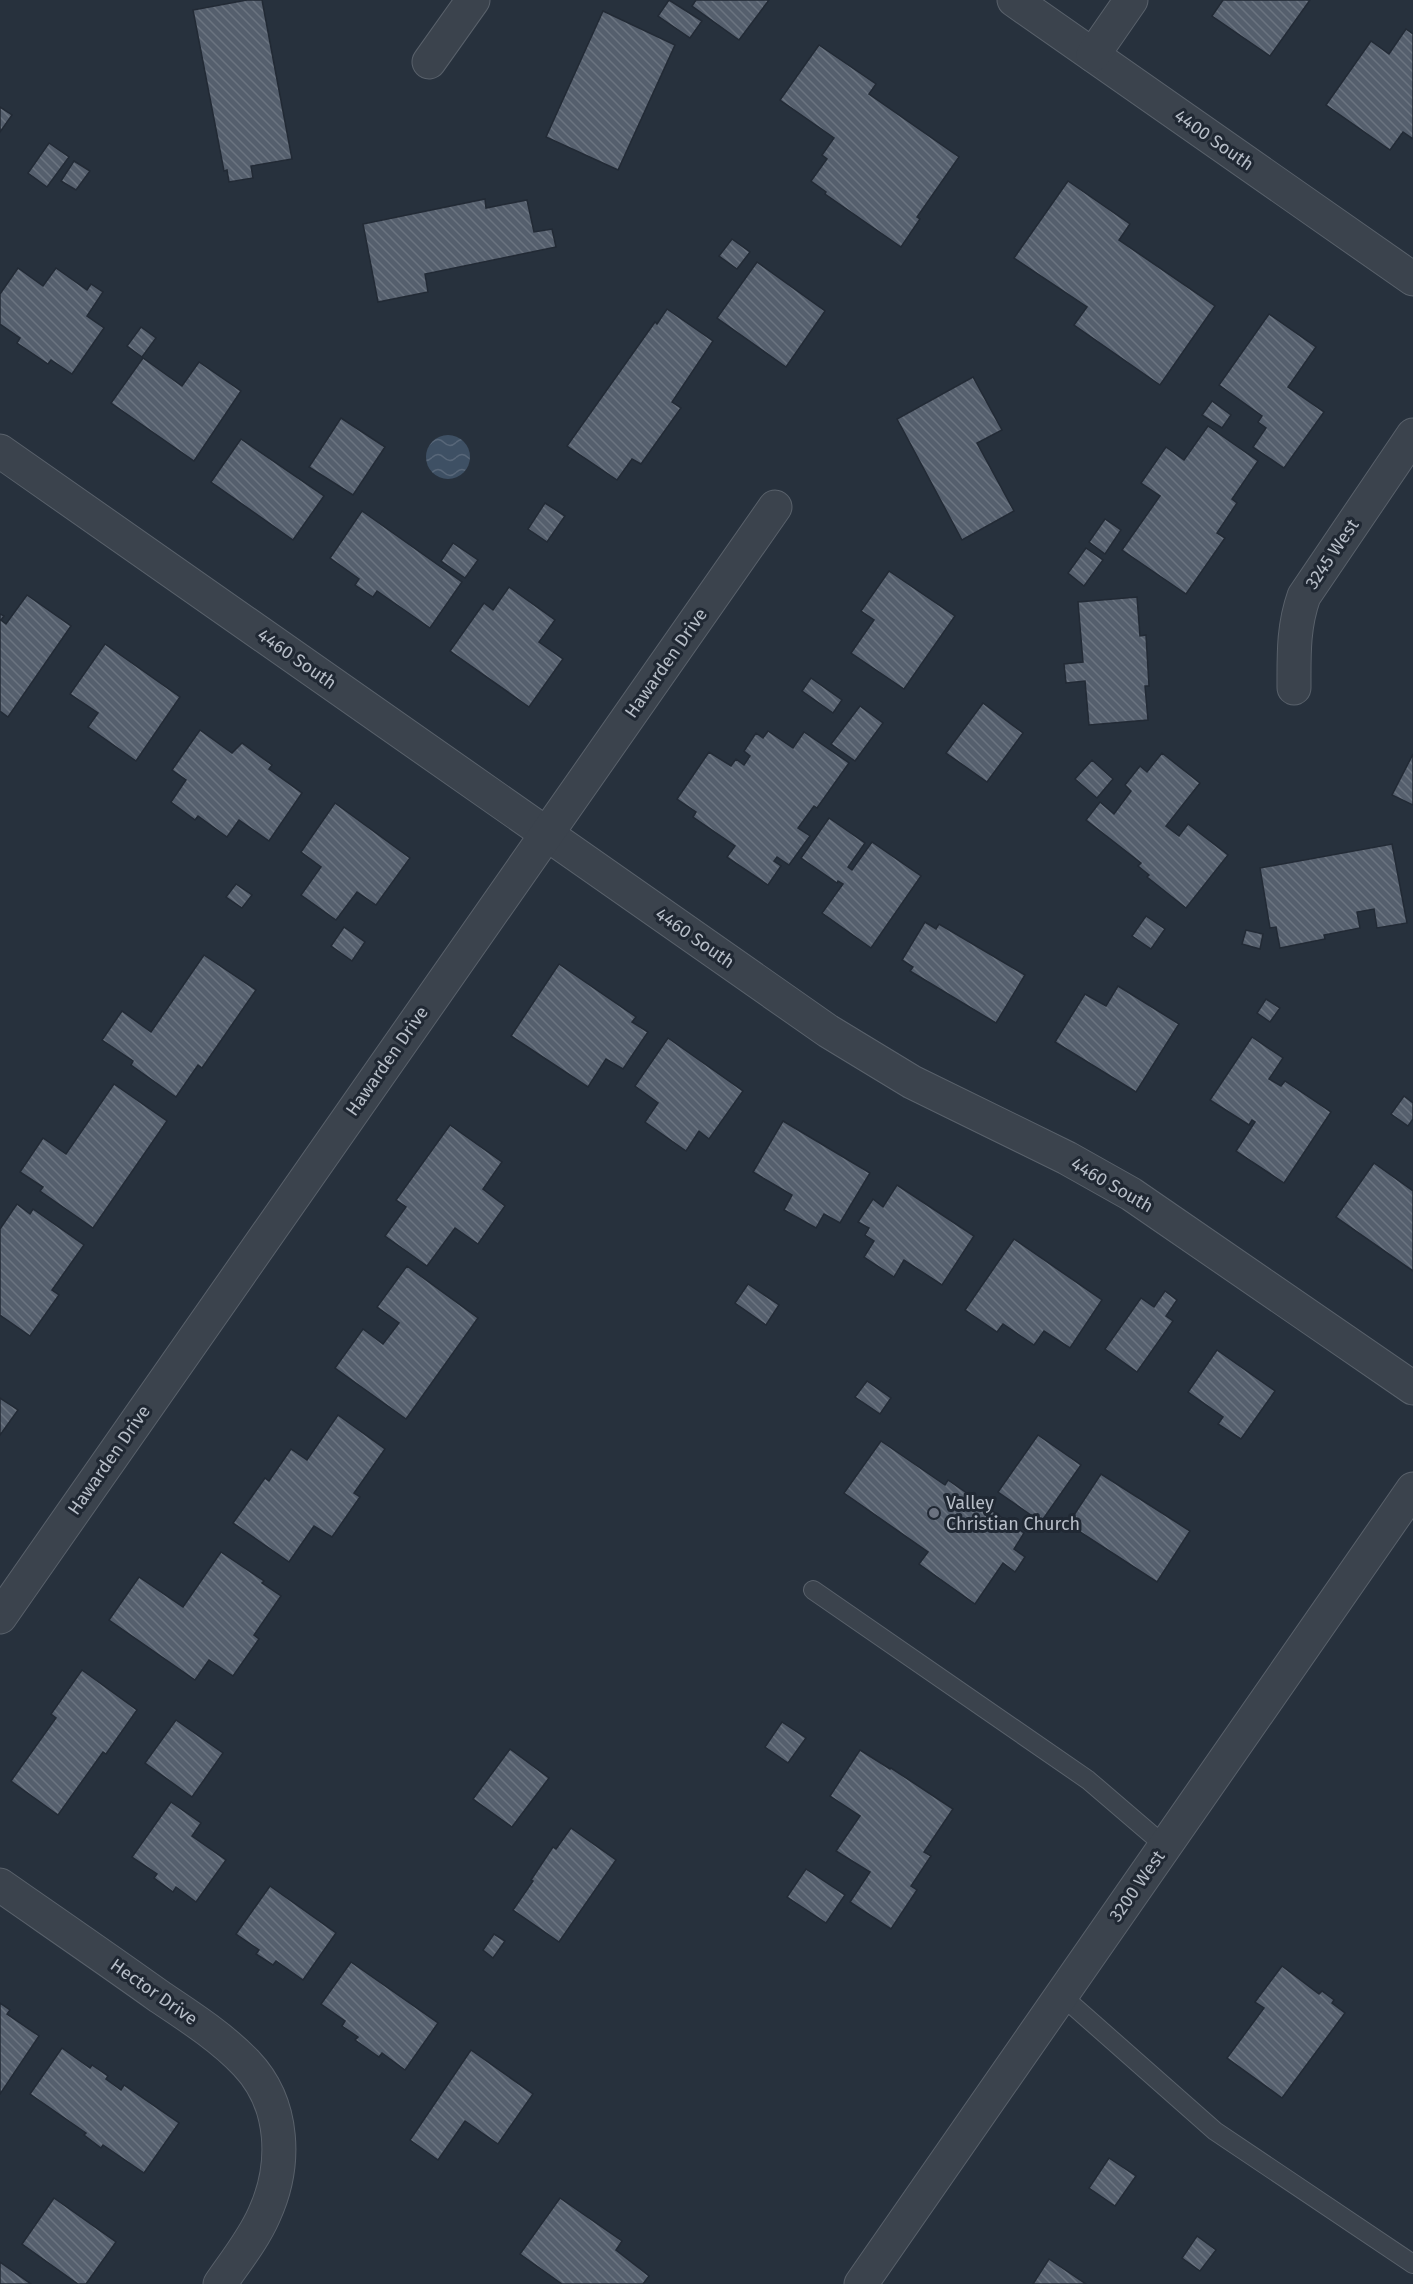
<svg xmlns="http://www.w3.org/2000/svg" width="1413" height="2284" viewBox="0 0 1413 2284" font-family="'Fira Sans',sans-serif">
  <defs>
    <pattern id="water-waves" width="16" height="10" patternUnits="userSpaceOnUse" patternTransform="scale(1.5)"><rect width="16" height="10" fill="#3e5064"/><path d="M0 5q4-4 8 0t8 0" fill="none" stroke="#586779"/></pattern>
    <pattern id="building-back-hatch" width="6" height="6" patternUnits="userSpaceOnUse" patternTransform="scale(1.5)"><rect width="6" height="6" fill="#555f6d"/><path d="M-1 5l2 2M0 0l6 6M5-1l2 2" fill="none" stroke="#6b7480"/></pattern>
  </defs>
  <rect width="100%" height="100%" fill="#27313d"/>
  <circle fill="url(#water-waves)" cx="448" cy="457" r="22"/>
  <g fill="url(#building-back-hatch)" stroke="#222a35" stroke-width="1.5">
    <polygon points="247,0 262,0 292,159 251,166 253,178 229,182 227,170 224,171 193,10"/>
    <polygon points="669,0 702,21 690,38 658,16"/>
    <polygon points="696,0 769,0 739,40 692,6"/>
    <polygon points="1223,0 1310,0 1270,56 1212,16"/>
    <polygon points="603,11 675,45 618,170 546,137"/>
    <polygon points="1406,29 1413,34 1413,139 1403,132 1390,150 1326,105 1371,41 1389,54"/>
    <polygon points="819,45 876,84 869,94 959,157 917,217 920,219 901,247 825,194 826,192 811,181 827,159 822,155 834,138 780,100"/>
    <polygon points="0,107 12,115 0,132"/>
    <polygon points="49,143 69,157 47,187 28,173"/>
    <polygon points="74,161 90,171 76,190 61,181"/>
    <polygon points="1068,181 1130,224 1119,240 1215,306 1160,385 1074,325 1087,307 1014,258"/>
    <polygon points="485,199 486,208 527,200 534,232 552,229 556,247 425,274 428,292 378,302 363,224"/>
    <polygon points="732,239 750,252 737,269 719,256"/>
    <polygon points="757,262 825,311 786,367 717,318"/>
    <polygon points="18,268 43,286 56,268 87,290 91,284 103,292 87,316 104,328 72,374 51,360 48,364 17,343 20,338 0,324 0,294"/>
    <polygon points="667,309 713,341 672,402 681,408 641,464 632,459 617,480 567,446 655,322 657,324"/>
    <polygon points="1269,314 1316,347 1288,387 1324,412 1284,468 1253,447 1266,428 1258,422 1262,416 1219,385"/>
    <polygon points="141,327 156,338 142,357 127,346"/>
    <polygon points="143,358 182,386 199,362 241,391 194,461 111,403"/>
    <polygon points="973,377 1002,430 977,443 1014,511 962,540 897,419"/>
    <polygon points="1212,401 1231,415 1222,428 1202,415"/>
    <polygon points="341,418 385,447 353,495 309,467"/>
    <polygon points="1208,426 1258,461 1232,499 1237,503 1217,533 1225,538 1186,594 1122,550 1160,496 1141,483 1166,447 1184,460"/>
    <polygon points="241,439 324,496 293,540 211,482"/>
    <polygon points="545,503 565,516 547,542 528,529"/>
    <polygon points="362,511 462,582 430,628 377,591 373,597 355,585 359,579 330,558"/>
    <polygon points="1105,519 1121,530 1105,554 1089,542"/>
    <polygon points="453,543 478,560 465,578 441,561"/>
    <polygon points="1086,548 1103,560 1084,586 1068,573"/>
    <polygon points="889,571 955,616 904,689 851,653 874,620 861,611"/>
    <polygon points="509,587 555,620 539,642 563,659 529,707 450,651 484,603 493,610"/>
    <polygon points="27,595 71,626 8,717 0,711 0,614 4,616 1,620 6,624"/>
    <polygon points="1137,597 1140,636 1146,635 1149,686 1145,686 1148,720 1089,725 1085,681 1066,683 1064,664 1083,662 1078,602"/>
    <polygon points="105,644 180,697 136,761 88,727 98,713 70,694"/>
    <polygon points="811,678 842,700 833,713 802,691"/>
    <polygon points="983,703 1023,733 987,782 946,753"/>
    <polygon points="860,706 883,723 855,761 831,744"/>
    <polygon points="200,730 232,753 242,743 272,765 269,769 302,793 269,841 239,820 227,837 198,816 195,820 171,802 186,780 172,770"/>
    <polygon points="768,731 793,748 804,732 849,763 817,808 814,806 798,828 810,836 789,865 777,857 774,861 781,866 768,885 727,857 735,846 693,817 696,812 677,799 709,752 731,766 736,759 744,765 750,756 744,751 756,733 763,738"/>
    <polygon points="1162,753 1200,783 1166,826 1179,836 1188,824 1228,855 1186,908 1147,877 1149,875 1138,866 1141,863 1086,820 1100,802 1114,814 1131,791 1125,785 1140,766 1147,772"/>
    <polygon points="1413,754 1413,805 1392,795"/>
    <polygon points="1092,760 1113,779 1097,798 1075,779"/>
    <polygon points="335,803 410,858 376,905 357,892 336,920 301,895 321,867 301,852"/>
    <polygon points="829,818 865,843 848,867 852,870 872,842 921,876 871,948 822,913 843,884 838,881 837,883 801,858"/>
    <polygon points="1392,844 1407,923 1377,928 1374,909 1357,912 1360,928 1324,935 1325,939 1280,948 1276,927 1270,928 1260,868"/>
    <polygon points="236,884 252,895 242,908 226,897"/>
    <polygon points="1146,916 1165,929 1151,949 1132,936"/>
    <polygon points="925,922 936,929 939,924 1025,975 996,1023 910,971 913,967 902,960"/>
    <polygon points="344,927 365,942 352,961 331,946"/>
    <polygon points="1246,930 1263,934 1260,949 1242,944"/>
    <polygon points="204,955 256,990 202,1068 198,1065 176,1097 131,1065 133,1061 102,1040 122,1011 151,1032"/>
    <polygon points="559,964 636,1017 632,1022 648,1032 623,1069 606,1059 588,1087 511,1036"/>
    <polygon points="1118,986 1179,1024 1136,1092 1055,1042 1085,994 1106,1006"/>
    <polygon points="1266,999 1280,1008 1270,1022 1257,1013"/>
    <polygon points="1252,1037 1283,1058 1269,1079 1281,1086 1285,1081 1331,1112 1284,1183 1236,1151 1255,1122 1252,1120 1249,1125 1210,1100"/>
    <polygon points="668,1038 743,1091 709,1139 699,1131 686,1151 645,1122 658,1103 635,1086"/>
    <polygon points="114,1084 167,1121 93,1228 40,1191 43,1187 20,1172 43,1138 66,1154"/>
    <polygon points="1404,1096 1413,1103 1413,1119 1408,1126 1391,1114"/>
    <polygon points="783,1121 870,1173 840,1223 824,1214 816,1228 784,1210 792,1195 753,1172"/>
    <polygon points="450,1125 502,1162 483,1189 505,1206 478,1244 455,1228 427,1266 385,1236 406,1207 396,1200"/>
    <polygon points="1374,1163 1413,1191 1413,1271 1336,1217"/>
    <polygon points="897,1185 974,1236 942,1285 904,1260 894,1277 864,1257 874,1241 865,1235 869,1228 858,1222 873,1199 883,1207"/>
    <polygon points="17,1204 30,1214 33,1209 84,1245 52,1290 59,1295 30,1336 0,1315 0,1229"/>
    <polygon points="1014,1239 1102,1300 1070,1348 1044,1331 1034,1345 1003,1324 997,1332 965,1310"/>
    <polygon points="407,1266 478,1318 406,1419 335,1368 363,1329 383,1344 399,1323 377,1307"/>
    <polygon points="748,1284 779,1305 766,1325 735,1303"/>
    <polygon points="1165,1291 1177,1300 1166,1316 1173,1321 1137,1372 1105,1349 1141,1298 1154,1307"/>
    <polygon points="1217,1350 1275,1391 1241,1439 1218,1424 1223,1417 1188,1392"/>
    <polygon points="867,1381 891,1398 880,1414 855,1397"/>
    <polygon points="0,1398 18,1410 0,1435"/>
    <polygon points="338,1415 385,1449 354,1493 360,1497 332,1537 314,1526 289,1562 233,1523 265,1478 269,1481 291,1449 307,1460"/>
    <polygon points="1038,1435 1081,1465 1041,1522 998,1492"/>
    <polygon points="881,1441 945,1485 948,1480 1024,1533 1014,1549 1025,1557 1015,1572 1003,1563 975,1604 919,1564 928,1552 844,1493"/>
    <polygon points="1101,1474 1190,1531 1157,1582 1068,1524"/>
    <polygon points="221,1552 264,1581 262,1583 281,1596 254,1635 259,1639 233,1676 209,1660 195,1680 109,1620 139,1577 183,1607"/>
    <polygon points="82,1670 137,1710 106,1754 103,1752 58,1815 11,1781 56,1718 51,1714"/>
    <polygon points="176,1720 223,1753 192,1797 145,1763"/>
    <polygon points="782,1722 806,1738 788,1763 765,1747"/>
    <polygon points="510,1749 549,1778 512,1827 473,1799"/>
    <polygon points="860,1750 890,1769 891,1768 953,1809 924,1852 931,1856 911,1886 917,1890 891,1929 850,1902 870,1872 836,1851 860,1816 830,1796"/>
    <polygon points="171,1802 201,1823 192,1836 226,1860 196,1902 176,1887 173,1892 154,1878 157,1874 132,1857"/>
    <polygon points="571,1828 616,1860 559,1942 513,1910 533,1881 531,1880 553,1847 556,1849"/>
    <polygon points="806,1869 845,1895 826,1923 787,1897"/>
    <polygon points="270,1886 336,1933 303,1980 276,1961 273,1965 256,1954 259,1950 236,1934"/>
    <polygon points="494,1934 505,1941 493,1958 483,1950"/>
    <polygon points="351,1962 438,2023 405,2070 382,2053 379,2057 355,2040 358,2037 342,2026 345,2021 321,2004"/>
    <polygon points="1282,1966 1319,1994 1322,1991 1334,2000 1332,2003 1345,2013 1282,2098 1227,2058 1264,2008 1255,2002"/>
    <polygon points="0,2003 10,2010 7,2014 39,2036 0,2094"/>
    <polygon points="62,2048 90,2068 92,2065 108,2076 106,2079 121,2090 124,2085 179,2123 144,2173 103,2145 101,2148 84,2135 86,2133 30,2094"/>
    <polygon points="471,2050 533,2094 498,2144 465,2121 438,2160 410,2140"/>
    <polygon points="1109,2158 1136,2176 1115,2206 1089,2188"/>
    <polygon points="54,2198 116,2242 86,2284 78,2284 22,2244"/>
    <polygon points="560,2198 622,2241 616,2250 649,2276 643,2284 562,2284 520,2254"/>
    <polygon points="1197,2236 1216,2250 1200,2271 1182,2258"/>
    <polygon points="1049,2259 1086,2284 1033,2284"/>
    <polygon points="0,2262 31,2284 0,2284"/>
  </g>
  <g fill="none" stroke-linecap="round" stroke-linejoin="round">
    <g stroke="#59616b" stroke-width="20">
      <g id="service">
        <polyline points="813,1590 1088,1780 1165,1846"/>
        <polyline points="1061,1995 1215,2131 1413,2264"/>
      </g>
    </g>
    <g stroke="#59616b" stroke-width="35">
      <g id="minor">
        <polyline points="1014,0 1413,279"/>
        <polyline points="1093,55 1131,0"/>
        <polyline points="429,62 473,0"/>
        <polyline points="0,451 828,1031 912,1082 1067,1158 1131,1194 1413,1388"/>
        <path d="M1294 688C1294 655 1293 627 1304 596L1413 435"/>
        <polyline points="0,1617 775,507"/>
        <path d="M0 1885C53 1922 107 1959 160 1997 190 2017 221 2037 246 2063 285 2104 287 2165 264 2215 253 2240 235 2262 220 2284"/>
      </g>
    </g>
    <g stroke="#59616b" stroke-width="35">
      <polyline id="tertiary" points="861,2284 1413,1489"/>
    </g>
    <use href="#service" stroke="#3b434d" stroke-width="18"/>
    <use href="#minor" stroke="#3b434d" stroke-width="33"/>
    <use href="#tertiary" stroke="#3b434d" stroke-width="33"/>
  </g>
  <circle fill="#6b7280" stroke="#202833" stroke-width="2" cx="934" cy="1513" r="6"/>
  <g text-anchor="middle" dominant-baseline="central" stroke-width="6" stroke-linejoin="round" paint-order="stroke">
    <g font-size="18" fill="#b7bec8" stroke="#202833">
      <text transform="translate(1214 140) rotate(35)">4400 South</text>
      <text transform="translate(1332 554) rotate(-56)">3245 West</text>
      <text transform="translate(297 659) rotate(35)">4460 South</text>
      <text transform="translate(666 663) rotate(-55)">Hawarden Drive</text>
      <text transform="translate(695 938) rotate(35)">4460 South</text>
      <text transform="translate(387 1061) rotate(-55)">Hawarden Drive</text>
      <text transform="translate(1112 1185) rotate(30)">4460 South</text>
      <text transform="translate(109 1460) rotate(-55)">Hawarden Drive</text>
      <text transform="translate(1137 1886) rotate(-55)">3200 West</text>
      <text transform="translate(154 1992) rotate(35)">Hector Drive</text>
    </g>
    <g font-size="18" fill="#b7bec8" stroke="#202833" text-anchor="start">
      <text x="946" y="1503">Valley<tspan x="946" dy="21">Christian Church</tspan></text>
    </g>
  </g>
</svg>
